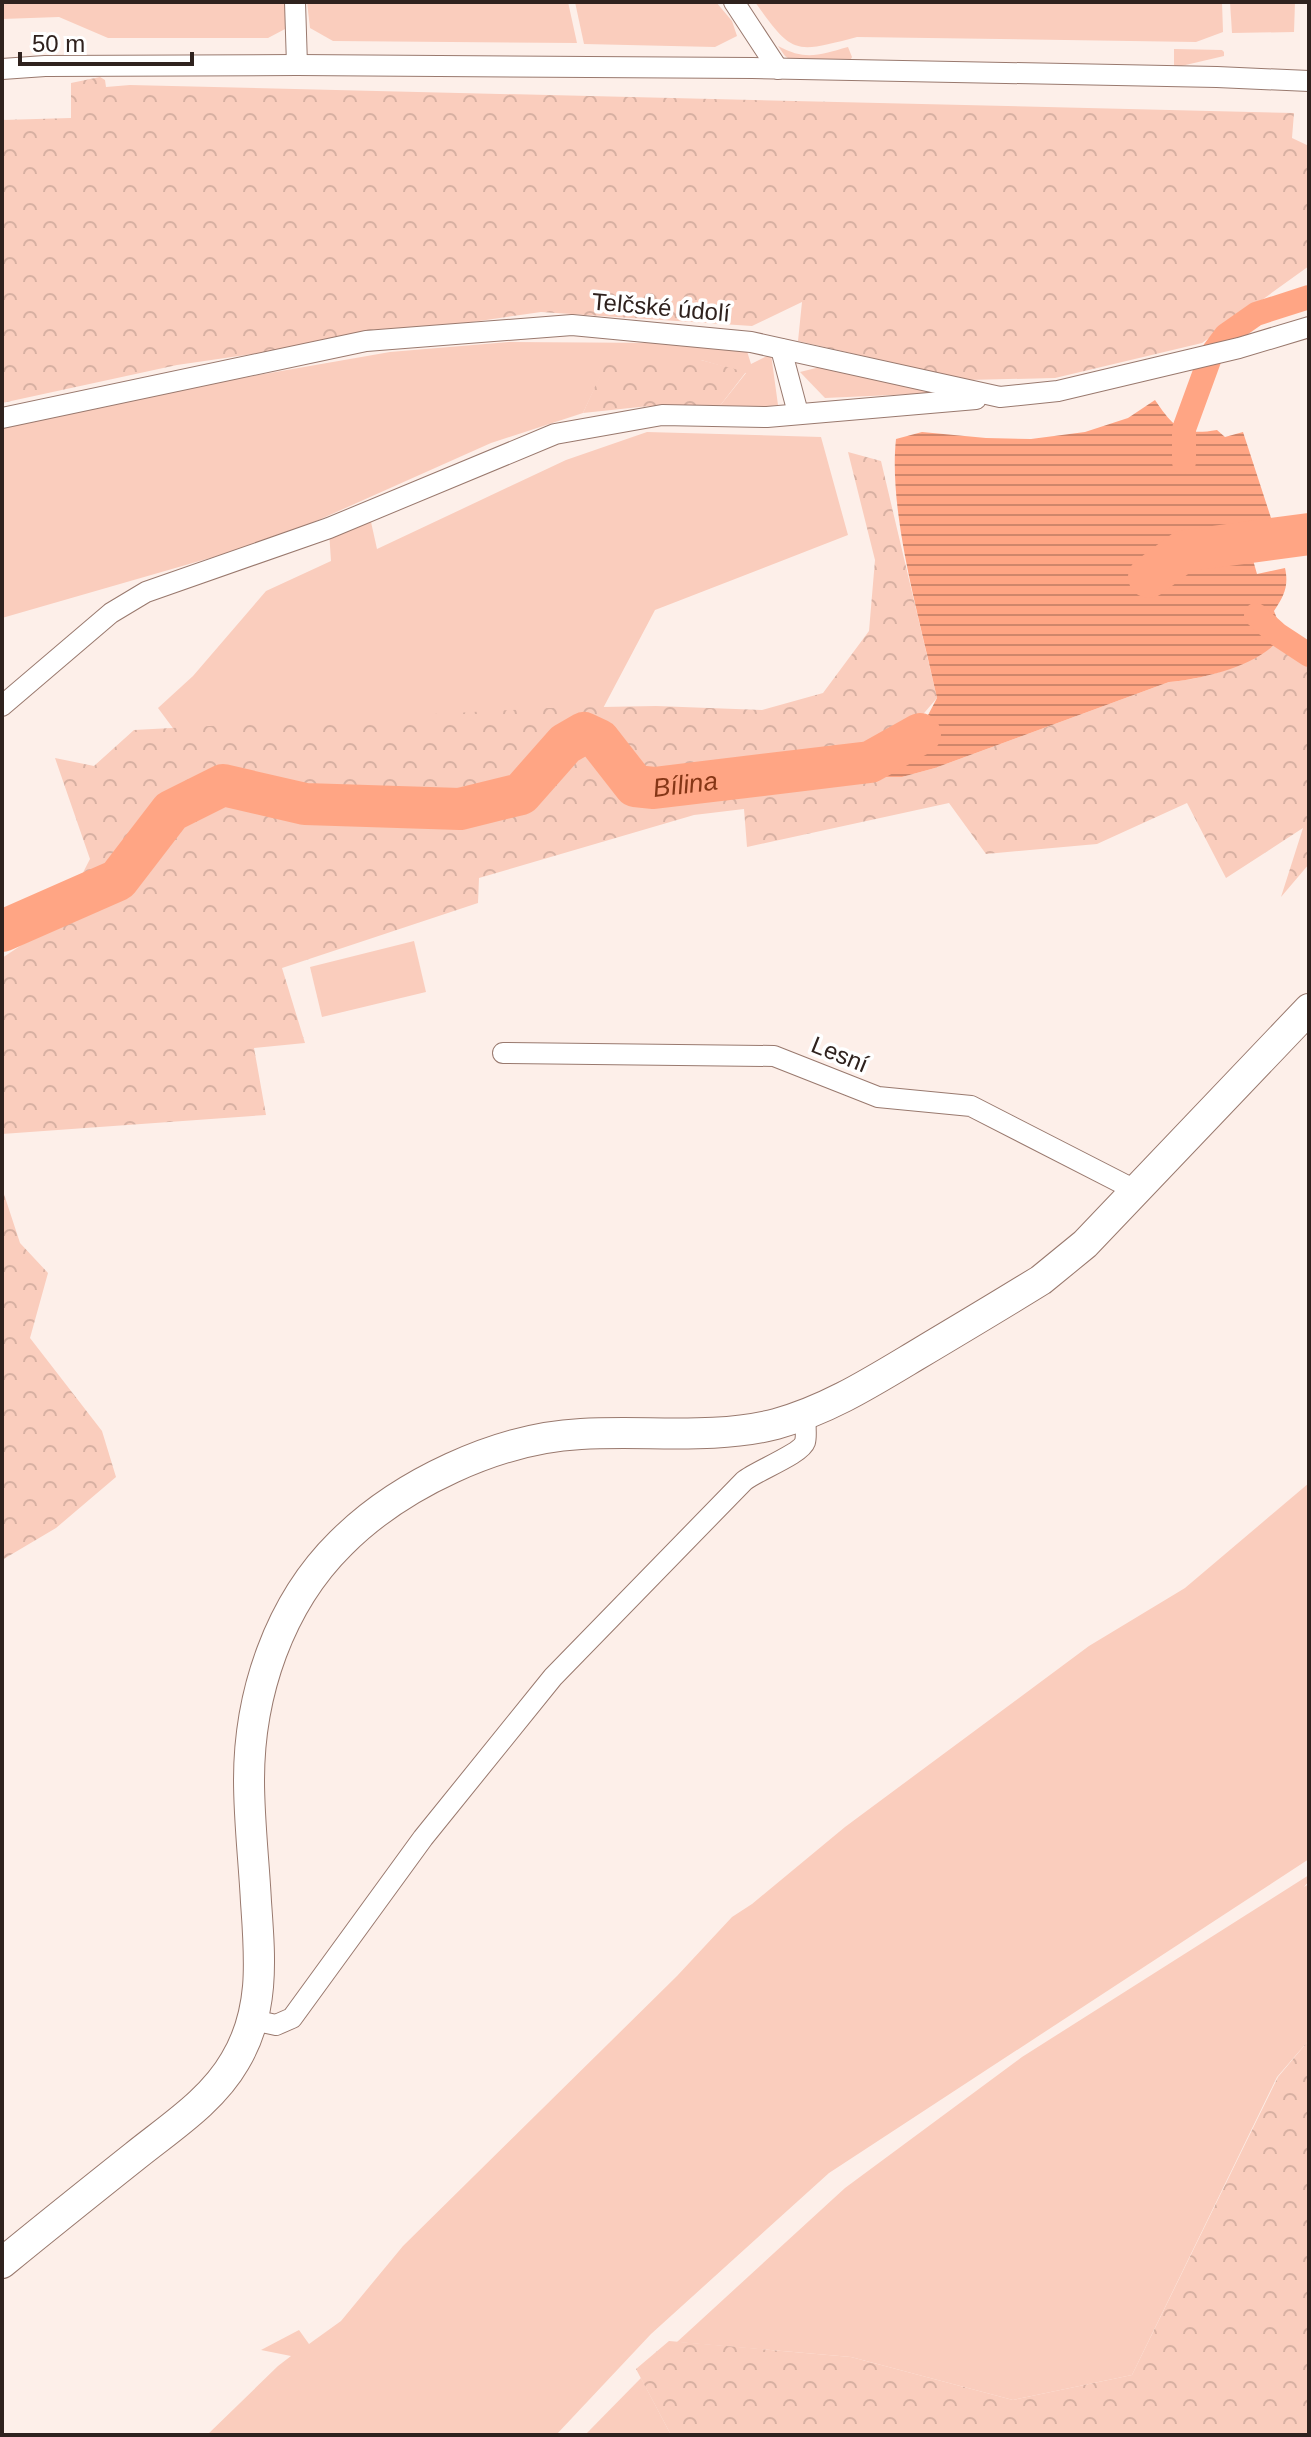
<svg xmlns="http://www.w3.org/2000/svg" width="1311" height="2437" viewBox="0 0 1311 2437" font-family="Helvetica,sans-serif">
  <defs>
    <pattern id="forest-crowns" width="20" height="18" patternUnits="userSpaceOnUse" patternTransform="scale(2)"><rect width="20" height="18" fill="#facdbd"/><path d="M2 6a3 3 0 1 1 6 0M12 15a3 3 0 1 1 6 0" fill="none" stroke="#d7b0a2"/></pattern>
    <pattern id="water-rules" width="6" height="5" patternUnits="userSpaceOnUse" patternTransform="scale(2)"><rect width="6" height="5" fill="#ffa584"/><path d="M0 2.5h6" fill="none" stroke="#cf866b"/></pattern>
  </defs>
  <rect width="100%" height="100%" fill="#fdefe9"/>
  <g fill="#facdbd">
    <polygon points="2,2 287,2 287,28 268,38 108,38 59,17 2,19"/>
    <polygon points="307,2 568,2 577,43 333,41 310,28"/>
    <polygon points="575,2 716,2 732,21 737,36 715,47 584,44"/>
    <path d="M755 2H1222L1223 32 1196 42 857 37C795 53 793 56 755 2Z"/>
    <polygon points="1230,2 1295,2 1294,32 1232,33"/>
    <path d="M778 46C806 61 819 55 848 47L852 57 850 61H792L785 56Z"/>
    <polygon points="1174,49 1222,50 1224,52 1224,56 1177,67 1174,65"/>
    <polygon points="509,342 665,343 746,348 751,364 771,354 778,405 758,408 719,407 746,373 701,360 608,360 583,413 491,443 276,539 2,618 2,426 82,406 390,352"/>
    <polygon points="820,367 937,393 825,398 800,372"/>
    <polygon points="647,432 821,437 848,535 655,610 600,714 207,774 158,708 193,676 266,591 331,561 329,531 369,513 377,549 566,460"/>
    <polygon points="414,941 426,992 322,1017 310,967"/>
    <polygon points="1309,1483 1309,1859 829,2173 651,2334 556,2435 207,2435 278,2366 291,2356 261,2350 299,2330 309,2344 341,2321 403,2246 677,1976 732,1917 752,1904 845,1827 1089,1646 1185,1588"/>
    <polygon points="1309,1875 1309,1881 1304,1887 1309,1884 1309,2040 1277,2077 1132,2375 1013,2400 851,2357 677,2342 845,2188 1022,2057"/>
    <polygon points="641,2378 671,2435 585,2435"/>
  </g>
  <g fill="url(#forest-crowns)">
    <polygon points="100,77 105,80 106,87 130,85 1294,113 1292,138 1309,146 1309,266 1202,343 1055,378 968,380 798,341 802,302 752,326 541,312 177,365 2,403 2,120 71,118 71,83"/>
    <polygon points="607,360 701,360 746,372 719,407 649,406 583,413"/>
    <path d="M848 452 881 461 937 698 913 726 902 777 935 768 1169 682C1217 677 1238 667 1279 641L1309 660V864L1281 897 1303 828 1226 878 1187 803 1097 844 986 854 949 803 747 847 744 809 694 815 479 878 478 903 282 968 305 1043 254 1048 266 1115 2 1134V958L58 921 90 859 55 758 94 766 134 730 548 708 656 706 762 710 823 693 869 631 875 560Z"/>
    <polygon points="2,1188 20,1243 48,1273 30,1338 102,1431 116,1477 56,1528 2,1560"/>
    <polygon points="1309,2040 1309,2435 671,2435 636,2369 669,2341 851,2357 1013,2400 1132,2375 1278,2077"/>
  </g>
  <path fill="url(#water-rules)" d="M1155 400C1174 428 1182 436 1217 430L1225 437 1243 432 1272 521 1195 537 1197 556 1280 549V552L1253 560 1257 574 1285 568C1289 586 1284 596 1274 611L1283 634C1264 665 1203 679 1169 682L935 768 902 777H879L870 762 869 743 887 729 913 726 927 717 937 698C921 622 888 515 896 439L922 432 986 438 1031 439 1085 432 1128 418Z"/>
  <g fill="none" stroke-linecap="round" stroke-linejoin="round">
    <g stroke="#ffa584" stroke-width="24">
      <polyline points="1184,462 1184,429 1211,355 1226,335 1256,314 1309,297"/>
      <polyline points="1256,615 1277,634 1309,655"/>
    </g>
    <g stroke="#ffa584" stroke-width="42">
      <polyline points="1149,577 1184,551 1309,534"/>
      <path id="s1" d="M2 931 118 880 171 811 223 785 305 804 460 809 521 794 565 744 584 733 599 740 635 786 654 788 870 762 920 734"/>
    </g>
    <g stroke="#99796e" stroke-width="22">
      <g id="street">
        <polyline points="295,2 297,65"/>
        <polyline points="734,2 778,69"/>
        <polyline points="2,69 45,66 297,65 752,68 1217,77 1309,81"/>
        <polyline points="781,349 798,413"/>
        <polyline points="2,418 366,341 572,325 751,342 1000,397 1058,391 1239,348 1309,327"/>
        <polyline points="2,706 111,613 146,592 329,528 555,434 662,415 767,417 976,399"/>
        <polyline points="503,1053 774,1056 878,1097 971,1106 1137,1191"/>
        <path d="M253 2020 276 2025 292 2018 423 1838 553 1677 744 1481C756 1471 801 1454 805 1442 807 1435 805 1423 805 1415"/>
      </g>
    </g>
    <g stroke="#99796e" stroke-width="32">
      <path id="secondary" d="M2 2263C46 2227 91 2191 135 2156 171 2127 212 2101 235 2061 265 2011 260 1958 256 1902 254 1862 249 1821 249 1780 249 1694 279 1604 341 1543 400 1484 498 1438 581 1434 646 1430 713 1440 776 1424 827 1410 870 1383 915 1356 957 1331 999 1306 1041 1280L1085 1244 1309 1009"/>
    </g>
    <use href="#street" stroke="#fff" stroke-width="20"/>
    <use href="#secondary" stroke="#fff" stroke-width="30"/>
  </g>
  <g text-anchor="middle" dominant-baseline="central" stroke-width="7" stroke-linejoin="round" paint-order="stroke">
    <g font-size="24" fill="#2f221e" stroke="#fff">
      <text transform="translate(661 307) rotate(5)">Telčské údolí</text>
      <text transform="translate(840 1054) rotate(22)">Lesní</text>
    </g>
    <g font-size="26" font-style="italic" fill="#853616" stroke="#fff">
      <text stroke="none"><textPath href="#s1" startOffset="788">Bílina</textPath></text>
    </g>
  </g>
  <rect width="1311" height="2437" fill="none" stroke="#2f221e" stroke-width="8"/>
  <path d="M20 52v12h172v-12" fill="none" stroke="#2f221e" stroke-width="4"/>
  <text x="32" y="52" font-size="24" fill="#2f221e" stroke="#ffffff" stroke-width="6" paint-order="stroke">50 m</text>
</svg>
